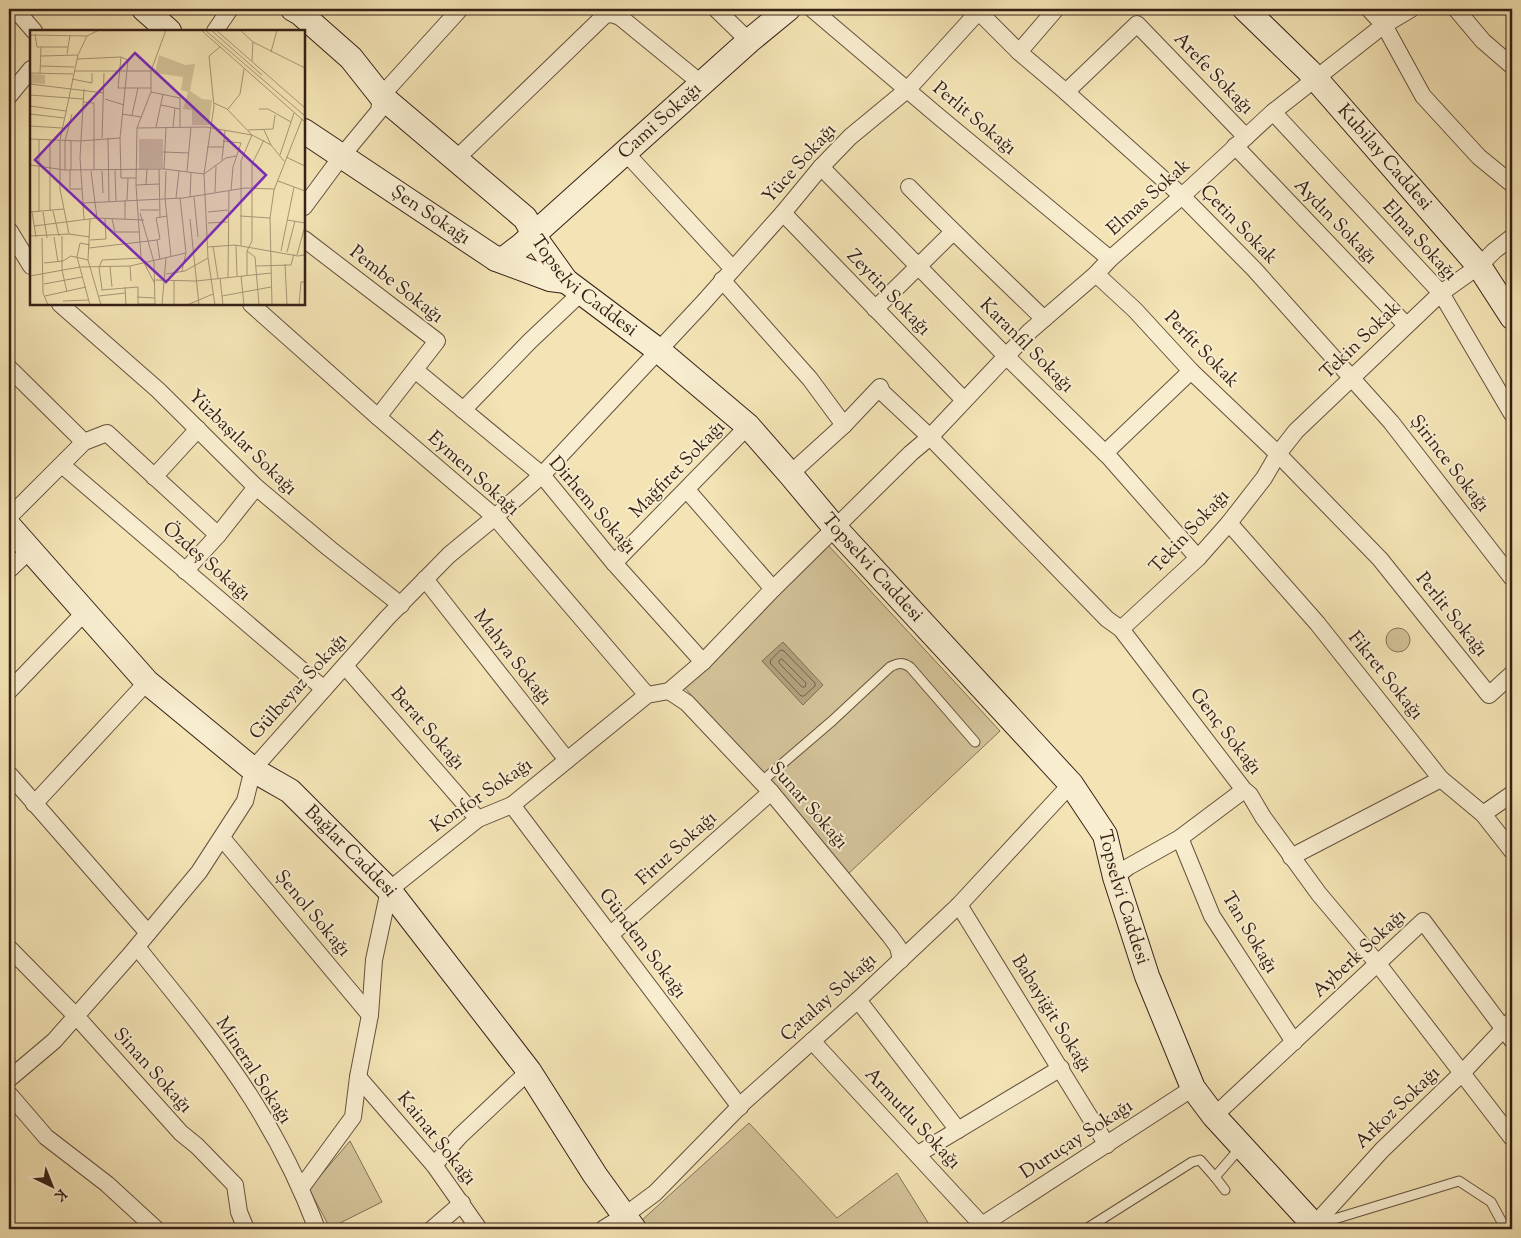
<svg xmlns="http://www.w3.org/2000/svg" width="1521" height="1238" viewBox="0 0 1521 1238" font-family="'Sorts Mill Goudy',serif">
  <rect width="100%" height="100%" fill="#f4e4b5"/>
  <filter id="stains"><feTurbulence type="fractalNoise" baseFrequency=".004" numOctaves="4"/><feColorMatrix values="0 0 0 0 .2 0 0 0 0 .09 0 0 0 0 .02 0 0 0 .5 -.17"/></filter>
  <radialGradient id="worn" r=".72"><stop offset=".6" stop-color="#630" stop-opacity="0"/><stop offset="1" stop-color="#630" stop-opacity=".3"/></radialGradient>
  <g fill="#d4c39a" stroke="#857258">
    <polygon points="828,545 1000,731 848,874 685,688"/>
    <circle cx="1398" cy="640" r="12"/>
    <polygon points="749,1123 837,1218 897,1173 932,1229 647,1229 641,1221"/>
    <polygon points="350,1141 382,1202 330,1228 309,1189"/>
  </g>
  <polygon fill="#b3a17f" stroke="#816d55" points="783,642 823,685 803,705 762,661"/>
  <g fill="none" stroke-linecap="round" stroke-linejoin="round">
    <g stroke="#74604b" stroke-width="1">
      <polygon points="781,650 784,651 815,683 815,686 804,696 801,696 770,663 771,660"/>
      <polygon points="782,659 806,683 805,687 802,687 779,663 779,661"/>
    </g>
    <g stroke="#66513e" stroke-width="11">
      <g id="lane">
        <path d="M761 782 832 721 890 667C898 663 902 662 910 667L975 742"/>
        <polyline points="1215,1177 1225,1190"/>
        <polyline points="1318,1224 1459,1181 1491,1202 1504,1226"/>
        <polyline points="1086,1229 1192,1162 1200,1160 1215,1177 1241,1147"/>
      </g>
    </g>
    <g stroke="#66513e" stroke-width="18">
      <g id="street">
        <polyline points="15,9 34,31"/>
        <polyline points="716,9 749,41"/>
        <polyline points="812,9 938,116 1110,259"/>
        <polyline points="976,9 1019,52 1066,92 1182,196 1254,269 1391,422 1512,578"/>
        <polyline points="1369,9 1384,25 1423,96 1479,157 1512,184"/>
        <polyline points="1456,9 1483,41 1512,66"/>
        <polyline points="215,31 230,9"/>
        <polyline points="1019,52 1056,9"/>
        <polyline points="1066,92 1137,24 1246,137"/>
        <polyline points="9,96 31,69"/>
        <polyline points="1273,112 1441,293 1512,414"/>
        <polyline points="1235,146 1406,325"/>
        <polyline points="625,152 733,269"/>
        <polyline points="455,160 605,15 611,14 620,17 702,84"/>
        <polyline points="821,167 1006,356 1109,457 1198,558"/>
        <path d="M909 187C953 232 999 275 1044 319"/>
        <polyline points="304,207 341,157 379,111 381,96 460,9"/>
        <polyline points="783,213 964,400"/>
        <polyline points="9,230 31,266"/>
        <polyline points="304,239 437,341 378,417"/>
        <polyline points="1096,274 1135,310 1191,371 1278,454 1380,559 1489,695 1512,674"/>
        <polyline points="722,280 810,379 844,425"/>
        <polyline points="60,304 158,390 256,487 330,549 401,605"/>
        <polyline points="251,304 378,417 495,517 647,695"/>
        <polyline points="875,309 953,232"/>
        <polyline points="9,368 84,442"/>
        <polyline points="415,370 542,475 614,563 703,662"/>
        <polyline points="463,410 530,341 582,292"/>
        <polyline points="1105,453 1191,371"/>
        <polyline points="62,465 324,689"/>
        <polyline points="790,474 844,425 880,387 882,392 930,437 1107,619 1121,629 1244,790 1250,795 1263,817 1319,894 1378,964 1512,1138"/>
        <polyline points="154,477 198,429"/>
        <polyline points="687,490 773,589"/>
        <polyline points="9,517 84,442 107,433 218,535"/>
        <polyline points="1229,523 1317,623 1441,779 1483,814 1512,851"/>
        <polyline points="614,563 748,426"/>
        <polyline points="9,570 30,550"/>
        <polyline points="185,571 218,535 256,487"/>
        <polyline points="425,579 567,760"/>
        <polyline points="1121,629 1198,558 1229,523 1264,478 1278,454 1296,431 1441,293 1479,266 1494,251 1512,237"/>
        <polyline points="345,666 478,819"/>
        <polyline points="9,691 85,612"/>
        <polyline points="669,691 687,703 771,792 890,936 898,947 901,960"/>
        <polyline points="9,774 148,933"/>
        <polyline points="34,804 147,682"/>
        <polyline points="512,805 740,1107"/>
        <polyline points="1483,814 1512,794"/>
        <polyline points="222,838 370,1015"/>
        <polyline points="1180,838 1212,916 1294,1042"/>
        <polyline points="1291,857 1441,779"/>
        <polyline points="1115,877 1128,867 1180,838 1244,790"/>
        <polyline points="959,905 1107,1145"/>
        <polyline points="610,935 771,792"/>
        <path d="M137 947C176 996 218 1045 252 1099 278 1140 300 1184 317 1229"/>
        <polyline points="9,948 76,1016 181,1133 197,1146 235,1185 239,1212 246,1229"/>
        <polyline points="858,1000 958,1130"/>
        <polyline points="812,1041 982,1225 1193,1088"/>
        <polyline points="358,1077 434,1165 479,1229"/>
        <polyline points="9,1079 54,1041 129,956 199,872 245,801 253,769 387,618 449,555 495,517 542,475 702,304 783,213 821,167 850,137 908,89 979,11"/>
        <polyline points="9,1094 46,1137 107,1184 156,1229"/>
        <polyline points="1214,1116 1423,921 1512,1040"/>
        <polyline points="918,1154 1061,1068"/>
        <polyline points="434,1165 460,1136 529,1071"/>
        <polyline points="301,1188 353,1117 358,1077 370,1015 374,960 389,890 478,819 512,805 647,695 669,691 703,662 773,589 911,453 930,437 1030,331 1096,274 1110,259 1182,196 1273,112 1384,25 1411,9"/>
        <polyline points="1314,1225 1382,1150 1462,1073 1512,1020"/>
        <polyline points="432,1229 462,1203"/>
        <polyline points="603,1229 624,1216 655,1193 745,1101 858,1000 959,905 1071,784"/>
      </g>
    </g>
    <g stroke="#362017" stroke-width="26">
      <g id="secondary">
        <polyline points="144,9 169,31"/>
        <path id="s1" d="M293 9 300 13 351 58 381 96 525 218 529 225 533 235 566 281 658 350 748 426 790 474 836 529 1071 784 1105 835 1115 877 1147 976 1193 1088 1214 1116 1314 1225 1316 1229"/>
        <path id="s2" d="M1245 9 1309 71 1479 266 1512 317"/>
        <path id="s3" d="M304 131 496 259 550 279 566 281"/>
        <path id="s4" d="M496 259 505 258 522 245 749 41 788 9"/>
        <path id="s5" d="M9 526 147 682 255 771 290 791 389 890 529 1071 595 1175 634 1229"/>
      </g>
    </g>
    <use href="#lane" stroke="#f8edcf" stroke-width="9"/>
    <use href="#street" stroke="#f8edcf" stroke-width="16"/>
    <use href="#secondary" stroke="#f8edcf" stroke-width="24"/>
  </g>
  <g text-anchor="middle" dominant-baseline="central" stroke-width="4" stroke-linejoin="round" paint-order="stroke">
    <g font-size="19" fill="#362017" stroke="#f8edcf">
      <text transform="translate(1213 74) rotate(46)">Arefe Sokağı</text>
      <text transform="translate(974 119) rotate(40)">Perlit Sokağı</text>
      <text stroke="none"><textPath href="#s4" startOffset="216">Cami Sokağı</textPath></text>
      <text stroke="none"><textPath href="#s2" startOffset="204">Kubilay Caddesi</textPath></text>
      <text transform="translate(800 164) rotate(-48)">Yüce Sokağı</text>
      <text transform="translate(1149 198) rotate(-42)">Elmas Sokak</text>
      <text stroke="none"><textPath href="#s3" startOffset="152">Şen Sokağı</textPath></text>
      <text transform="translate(1335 222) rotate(46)">Aydın Sokağı</text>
      <text transform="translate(1238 225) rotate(46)">Çetin Sokak</text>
      <text transform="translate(1419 241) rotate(48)">Elma Sokağı</text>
      <text stroke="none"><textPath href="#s1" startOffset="405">Topselvi Caddesi</textPath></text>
      <text transform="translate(396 285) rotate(38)">Pembe Sokağı</text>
      <text transform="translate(888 293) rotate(46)">Zeytin Sokağı</text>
      <text transform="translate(1361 341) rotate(-44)">Tekin Sokak</text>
      <text transform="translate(1026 346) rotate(45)">Karanfil Sokağı</text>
      <text transform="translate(1201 350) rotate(46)">Perfit Sokak</text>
      <text transform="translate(242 443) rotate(44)">Yüzbaşılar Sokağı</text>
      <text transform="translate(1449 464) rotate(52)">Şirince Sokağı</text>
      <text transform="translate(678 470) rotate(-46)">Mağfiret Sokağı</text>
      <text transform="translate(473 474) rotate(42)">Eymen Sokağı</text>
      <text transform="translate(592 506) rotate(49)">Dirhem Sokağı</text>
      <text transform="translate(1190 532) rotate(-47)">Tekin Sokağı</text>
      <text transform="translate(206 562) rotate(41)">Özdeş Sokağı</text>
      <text stroke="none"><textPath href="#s1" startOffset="810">Topselvi Caddesi</textPath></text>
      <text transform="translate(1451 615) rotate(51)">Perlit Sokağı</text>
      <text transform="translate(512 658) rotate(52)">Mahya Sokağı</text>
      <text transform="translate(1385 676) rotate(51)">Fikret Sokağı</text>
      <text transform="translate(299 687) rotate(-48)">Gülbeyaz Sokağı</text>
      <text transform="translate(427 729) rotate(49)">Berat Sokağı</text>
      <text transform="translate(1225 732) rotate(52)">Genç Sokağı</text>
      <text transform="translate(482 796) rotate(-34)">Konfor Sokağı</text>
      <text transform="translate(808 806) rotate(49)">Sunar Sokağı</text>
      <text transform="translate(677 849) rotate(-42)">Firuz Sokağı</text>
      <text stroke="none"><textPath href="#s5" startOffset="474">Bağlar Caddesi</textPath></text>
      <text stroke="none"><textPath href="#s1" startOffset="1230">Topselvi Caddesi</textPath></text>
      <text transform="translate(312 914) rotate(50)">Şenol Sokağı</text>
      <text transform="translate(1249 933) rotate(59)">Tan Sokağı</text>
      <text transform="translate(642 944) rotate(53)">Gündem Sokağı</text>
      <text transform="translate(1360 954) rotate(-43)">Ayberk Sokağı</text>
      <text transform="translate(829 998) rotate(-42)">Çatalay Sokağı</text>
      <text transform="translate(1051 1014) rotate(58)">Babayiğit Sokağı</text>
      <text transform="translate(152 1071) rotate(48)">Sinan Sokağı</text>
      <text transform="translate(253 1071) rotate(57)">Mineral Sokağı</text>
      <text transform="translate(1398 1108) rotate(-44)">Arkoz Sokağı</text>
      <text transform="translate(912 1119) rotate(47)">Armutlu Sokağı</text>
      <text transform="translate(436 1139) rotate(51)">Kainat Sokağı</text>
      <text transform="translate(1077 1140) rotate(-33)">Duruçay Sokağı</text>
    </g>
  </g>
  <g transform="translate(30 30)">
    <rect width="275" height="275" fill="#f4e4b5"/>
    <path d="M129 25 155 35 165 34 160 61 172 69 182 70 179 95H162V80L153 79 158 62 151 60 153 47 125 43ZM0 44 15 45V54L0 53ZM109 109H133V138L109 139Z" fill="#d4c39a"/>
    <path fill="none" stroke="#a89676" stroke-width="1" d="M171 0 275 92M175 0 275 86M181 0 232 45M186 0 275 78M210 0 223 12 222 31M5 4 7 17H38M0 5 57 6M223 12 275 38M241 22 247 0M37 24 40 5M11 26 48 25M91 27 98 30 90 108 91 148H106M91 27 88 58H121M47 29 91 27M11 36 44 37M44 41H121M0 43 43 44M10 44 11 17M42 49 62 53V43M0 54 74 63M121 62 150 68V97M0 65 53 69M75 69 94 75M53 72 64 73V140M184 73 197 79 222 105M131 75 150 79M0 76 36 81M198 79 210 64 214 39M229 79H238L261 92M0 84 34 88M92 84 111 87M102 85 108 58M0 96 32 98M126 97 133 64M143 97 145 78M107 98 176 97 222 105 241 115 254 131M218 100 243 99 245 85M234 100 241 115M72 108 74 43M78 108 79 172M0 109 50 111 90 108M41 111V140M193 111 211 113 203 137 201 160M177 117H193M133 122 159 123M250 125 264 83M256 127 275 136M192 130 195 101M0 135 35 140 134 139 174 144 196 128 206 126M129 139 130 187M134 139 136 97M35 140V111L42 84M40 140V159H52M85 140 86 171M61 141 67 188M72 141 73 163M136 141 135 168 141 227M157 141 161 97M248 151 275 161M106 155 129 154M116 155 117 139M185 162 186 136M160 167 161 143M164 167 168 207M146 168 149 141M150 168 156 223 152 241M97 170 98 148M53 173 153 168 215 158 245 159M110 180H129M20 181V110M23 181 29 206M0 182 34 179M2 182 6 207M9 182V109M13 182 17 208M178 182 198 180M110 183 124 232 125 275M210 186 240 188M54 189 50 128 54 59M60 189 58 230 71 275M82 189 85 202H110M95 189V170M160 189 169 275M257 190 275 193M178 193 198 192M4 196 67 188 114 190M0 206 39 204M32 206V240L37 262M24 207 28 232M60 207 39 204 30 159V110L48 25 57 6 69 0M12 208 13 263 18 275M60 210 76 209 75 189M127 210 130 230M60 215 50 213 47 227 60 275M206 215 207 246M183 216 188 248M211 216V131L222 105M178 217 205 215 268 226 274 225 275 221M59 218 127 210 130 209 126 188 137 186M217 221 225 227 229 275M251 221 264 157M257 222 265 191M267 225 275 196M14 233 33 231 41 226 58 230M255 234 257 275M100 236 101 251M226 236 261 235 264 224M80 237 82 257M136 244 155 241 178 228M217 245V221L222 211V134L234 110M0 246 50 237 100 236 156 223M211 246 214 275M198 247 199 160M190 248 193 275M125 250 166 251 241 243M144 251V275M14 254 52 247M125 254 111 227 106 155 107 98 121 62V41L136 0M95 257 96 275M72 259 69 238 72 230 112 228M71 260 108 257V275M15 266 56 257M69 266 95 263M192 266 241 257M107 267 125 268M33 271 59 270M108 274H125M132 275 136 228M157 275 183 264M185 275 178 228 174 144 184 76 179 26 190 17M242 275 240 188 244 160 272 89M269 275 271 252H275"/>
    <path fill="#7b2cbf" fill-opacity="0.15" stroke="#7b2cbf" stroke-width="2.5" d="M105 23 236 145 136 252 5 130Z"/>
    <rect width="275" height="275" fill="none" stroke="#362017" stroke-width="2.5"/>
  </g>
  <rect width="1521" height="1238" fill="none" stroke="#f4e4b5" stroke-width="30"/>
  <rect x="10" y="10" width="1501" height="1218" fill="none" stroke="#362017" stroke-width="2.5"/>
  <rect x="15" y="15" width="1491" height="1208" fill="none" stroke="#362017"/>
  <g transform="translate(52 1186) rotate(137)" stroke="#f8edcf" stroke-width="4" paint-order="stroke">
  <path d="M0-4L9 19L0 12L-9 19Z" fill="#362017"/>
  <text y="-8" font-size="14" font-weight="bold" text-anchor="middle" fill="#362017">K</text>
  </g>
  <rect width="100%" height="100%" filter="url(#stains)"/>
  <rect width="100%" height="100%" fill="url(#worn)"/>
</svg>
